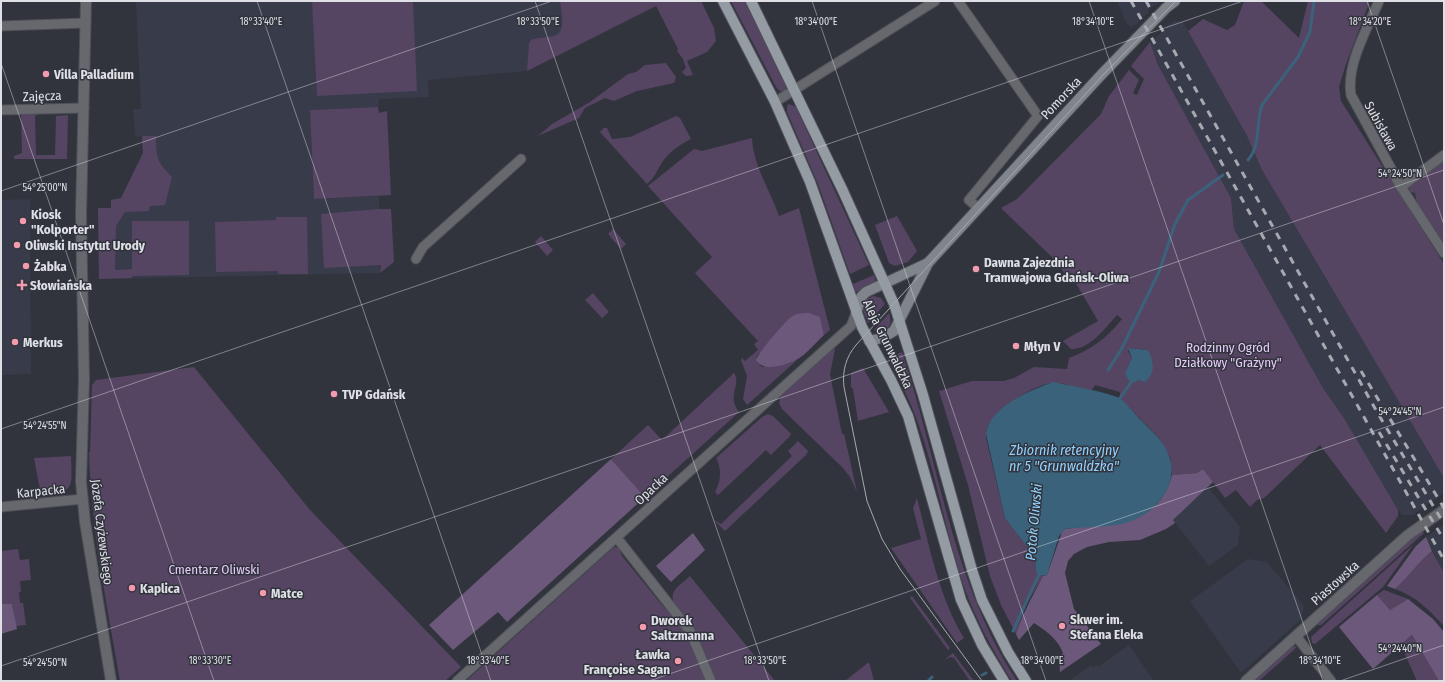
<svg xmlns="http://www.w3.org/2000/svg" width="1445" height="682" viewBox="0 0 1445 682" font-family="'Fira Sans Condensed',sans-serif">
  <rect width="100%" height="100%" fill="#32343d"/>
  <g fill="#383b4a">
    <polygon points="136,1 665,1 527,71 428,80 429,97 379,99 378,107 310,110 314,199 379,196 380,273 99,279 98,208 111,208 111,200 121,198 143,153 142,136 135,137 133,109 141,109"/>
    <polygon points="1117,1 1157,1 1158,3 1148,10 1149,12 1138,21 1139,23 1131,27 1126,22"/>
    <polygon points="1175,21 1183,22 1246,134 1262,170 1444,478 1444,493 1413,515 1402,515 1398,510 1344,418 1323,388 1234,229 1231,198 1158,65 1150,42 1166,29 1165,27"/>
    <polygon points="30,199 31,374 1,375 1,200"/>
    <polygon points="1208,487 1240,527 1238,545 1209,566 1173,520"/>
    <polygon points="1444,524 1444,573 1426,537"/>
    <polygon points="1248,559 1267,562 1304,606 1301,619 1241,673 1190,601"/>
    <polygon points="1129,645 1154,681 1069,681 1091,665 1093,668 1096,665 1098,667"/>
  </g>
  <g fill="#564463" fill-rule="evenodd">
    <polygon points="312,1 413,1 417,91 317,96"/>
    <path d="M560 1H701L714 28 716 41 707 52 687 61 693 75 686 76 682 72 686 68 683 59 677 51 678 49 656 6 527 71 529 43 531 40C538 37 546 38 554 36 567 33 561 11 560 1Z"/>
    <polygon points="731,1 745,1 784,78 787,87 784,91 780,91 776,87"/>
    <polygon points="1244,1 1261,1 1299,38 1308,1 1370,1 1346,64 1339,87 1341,101 1444,264 1444,478 1262,170 1246,134 1188,31 1203,19 1227,30 1235,25"/>
    <path d="M1150 42 1158 65 1231 198 1234 229 1323 388 1344 418 1398 510V516L1386 533 1320 445 1264 498 1257 500 1250 507 1236 490 1225 498 1203 469 1197 473 1172 475 1170 457 1160 439 1120 398V392L1095 385 1091 391C1079 388 1066 383 1054 383 1037 382 995 410 988 426 986 430 986 434 986 438L1005 518 1035 557 1036 572 1039 576H1043L1026 605 1016 634 1001 605 990 576 968 485 939 391 972 381H1004L1014 378 1034 367 1067 369 1069 358C1091 350 1108 337 1122 319L1117 315C1106 327 1090 350 1071 349L1063 341 1098 321 1070 273H1064L1057 262 1001 208 1017 199 1101 114 1109 96 1129 70 1139 80 1133 93 1137 95 1144 79 1131 66ZM1130 348 1148 350 1139 380 1131 384 1126 374 1132 358 1128 351Z"/>
    <polygon points="666,63 676,77 674,83 637,91 614,101 605,98 585,108 579,118 538,136 552,124 590,102 628,74 636,72 645,65"/>
    <polygon points="789,104 796,107 869,265 850,274 818,184 787,112 787,106"/>
    <polygon points="378,107 379,113 387,111 391,195 314,199 310,110"/>
    <polygon points="21,112 37,113 37,115 35,116 36,155 55,155 56,116 68,115 67,159 14,159 14,156 22,153"/>
    <path d="M676 116 680 118 691 139C681 144 669 152 663 161 656 171 657 175 647 184L600 132 604 128H607L612 139 630 137Z"/>
    <path d="M142 136H156C156 157 157 162 172 177L165 205 150 206 149 211 125 212 116 226 115 270 132 269V221H189V275L132 276V278L99 279 98 208H111V200L121 198 143 153Z"/>
    <path d="M752 138C753 165 770 190 779 216L799 208 830 330 824 335 820 317 771 341 756 357 758 363 762 367 783 364 797 360 747 405 743 399 747 376 741 360 742 358 745 361 758 350 754 344 758 341 695 273 712 257 648 186 694 149 702 151Z"/>
    <polygon points="1444,159 1444,243 1417,203 1415,193 1410,192 1409,187"/>
    <polygon points="379,209 391,209 394,262 380,273 381,265 324,268 321,214"/>
    <polygon points="897,216 917,251 908,262 895,266 889,263 875,225"/>
    <polygon points="276,217 307,217 308,274 278,274 278,271 216,272 215,222 276,220"/>
    <polygon points="613,229 626,244 621,249 608,234"/>
    <polygon points="541,236 553,250 547,256 535,242"/>
    <polygon points="874,275 876,282 864,287 857,292 855,291 853,284"/>
    <polygon points="593,293 609,312 602,318 585,300"/>
    <polygon points="873,296 881,298 885,304 868,323 862,308 865,300"/>
    <path d="M889 313C892 322 891 328 881 332L874 330Z"/>
    <polygon points="836,344 830,374 842,434 844,434 857,492 850,477 843,468 782,409 779,403 782,393"/>
    <polygon points="902,352 909,374 907,374 902,371 897,357 898,354"/>
    <path d="M891 356 894 358 901 380 910 377C941 480 957 590 1017 681H1012C993 651 976 620 964 587 946 534 937 478 919 426 911 402 899 379 887 357Z"/>
    <path d="M194 367 310 510 461 667 445 681H120C107 605 91 528 89 452H90L92 385 96 380Z"/>
    <polygon points="863,368 889,412 858,421 853,389 851,387 851,373"/>
    <path d="M734 373C742 385 726 395 739 412L645 497 611 459 648 425 662 440Z"/>
    <path d="M768 414 773 416 791 434 790 436 771 455 766 450 718 495 715 492C721 481 722 469 716 458L762 417Z"/>
    <polygon points="798,441 808,451 806,455 725,531 714,520 721,524 792,456 788,451"/>
    <path d="M71 456C72 490 75 491 41 495L34 458Z"/>
    <path d="M917 498C929 545 939 597 964 638L957 643 891 548 921 539 913 508Z"/>
    <polygon points="1422,531 1424,533 1321,625 1317,625 1408,542"/>
    <polygon points="1413,545 1383,587 1315,644 1312,643 1311,637"/>
    <path d="M614 547 619 548 622 556 666 610 674 602C668 591 682 584 690 576L775 681H466Z"/>
    <polygon points="18,549 20,560 29,559 31,580 20,581 21,592 19,592 20,603 23,603 26,625 16,626 12,604 1,604 1,551"/>
    <path d="M1432 551 1444 573V626C1430 611 1416 596 1395 589 1409 577 1418 562 1432 551Z"/>
    <polygon points="1384,590 1408,599 1390,610 1377,595"/>
    <polygon points="912,596 950,648 948,650 910,598"/>
    <polygon points="1412,635 1439,681 1417,681 1401,645"/>
    <polygon points="1293,646 1297,647 1259,681 1255,681"/>
    <polygon points="953,653 974,681 970,681 954,658 950,657 944,660"/>
    <polygon points="869,662 874,681 845,681"/>
  </g>
  <g fill="#6c587b">
    <path d="M809 313 820 317 824 335C816 342 806 355 796 360 785 365 763 373 756 360 756 356 787 318 793 316 797 313 803 313 809 313Z"/>
    <polygon points="611,459 645,497 507,622 498,612 453,650 429,625"/>
    <path d="M1203 469 1213 482 1173 520 1175 523 1166 529 1140 540 1109 542 1087 547 1074 554 1068 561 1065 573 1074 609 1101 644 1060 672 1059 657 1063 653C1058 639 1046 631 1034 623L1019 640 1016 634C1023 613 1033 595 1043 576L1047 575 1062 532 1065 529C1109 523 1158 529 1172 475L1197 473Z"/>
    <polygon points="693,533 705,550 671,582 656,566"/>
    <path d="M1426 537 1432 551C1418 562 1409 577 1395 589L1387 586 1416 546Z"/>
    <polygon points="1377,595 1390,610 1408,599 1433,619 1444,632 1444,681 1439,681 1412,635 1373,669 1339,627"/>
    <polygon points="1,604 12,604 17,629 1,634"/>
  </g>
  <g fill="#3b627b">
    <path d="M1128 348 1148 350C1154 363 1156 372 1145 382L1139 380 1131 384 1125 374 1132 358Z"/>
    <path d="M1053 382C1067 385 1112 393 1121 399 1127 403 1136 416 1142 421 1151 431 1162 439 1167 451 1181 480 1161 508 1134 520 1113 529 1087 526 1065 529L1059 536 1047 575 1039 576 1036 572 1035 557 1005 518 986 434C989 407 1031 390 1053 382Z"/>
  </g>
  <g fill="none" stroke-linecap="round" stroke-linejoin="round">
    <g stroke="#3b627b" stroke-width="3">
      <path d="M1248 160C1262 143 1255 125 1262 105L1298 57 1310 32 1314 1"/>
      <polyline points="1108,370 1121,350 1159,272 1175,224 1188,200 1223,175"/>
      <polyline points="1118,401 1132,381"/>
      <polyline points="1013,631 1040,572"/>
      <polyline points="982,675 986,673"/>
      <polyline points="928,681 932,677"/>
    </g>
    <g stroke="#4e5058" stroke-width="11">
      <g id="minor">
        <polyline points="958,1 1038,116 969,200 978,208"/>
        <path d="M1379 1C1367 29 1346 65 1351 95L1401 187 1444 253"/>
        <polyline points="1,26 86,23"/>
        <polyline points="775,102 935,1"/>
        <polyline points="1,110 84,108"/>
        <polyline points="1401,187 1444,155"/>
        <polyline points="416,259 423,247 521,159"/>
        <polyline points="1,507 83,499"/>
        <polyline points="617,538 690,631 711,681"/>
        <polyline points="1296,636 1331,681"/>
        <polyline points="457,681 851,326 856,313"/>
      </g>
    </g>
    <g stroke="#4e5058" stroke-width="12">
      <g id="tertiary">
        <polyline points="86,1 81,214 84,378 81,482 85,522 111,681"/>
        <polyline points="1246,681 1408,535 1444,510"/>
      </g>
    </g>
    <g stroke="#4e5058" stroke-width="12">
      <g id="secondary">
        <polyline points="856,313 861,297 866,292 928,263"/>
        <polyline points="869,341 882,338 894,331 928,263 1102,74 1166,8 1175,1"/>
      </g>
    </g>
    <g stroke="#4e5058" stroke-width="12">
      <g id="primary">
        <polyline points="723,1 775,102 810,182 862,327 891,380 908,416 961,600 982,645 1004,681"/>
        <polyline points="751,1 843,191 894,304 923,395 972,570 982,600 1008,652 1026,681"/>
      </g>
    </g>
    <use href="#minor" stroke="#66686d" stroke-width="9"/>
    <use href="#tertiary" stroke="#66686d" stroke-width="10"/>
    <use href="#secondary" stroke="#80858c" stroke-width="10"/>
    <use href="#primary" stroke="#959ba3" stroke-width="10"/>
    <path stroke="#a7a9b0" stroke-width="1" d="M982 681 900 569 882 539 867 501 844 387C842 371 846 357 856 345L1103 75 1176 1"/>
    <g stroke="#a7a9b0" stroke-width="3" stroke-dasharray="7 7" stroke-linecap="butt">
      <polyline points="1131,1 1444,560"/>
      <polyline points="1146,1 1377,412 1444,524"/>
      <polyline points="1361,371 1444,508"/>
      <polyline points="1379,432 1444,540"/>
    </g>
  </g>
  <path fill="none" stroke="#dee0e6" stroke-width="1" stroke-opacity="0.45" d="M257 1 491 681M535 1 769 681M812 1 1046 681M1089 1 1323 681M1367 1 1444 225M1 63 214 681M1 191 552 1M1 429 1243 1M1 666 1444 170M649 681 1444 407M1340 681 1444 645"/>
  <g fill="#f29aae" stroke="#32343d" stroke-width="1.5">
    <circle cx="46" cy="74" r="4"/>
    <circle cx="23" cy="221" r="4"/>
    <circle cx="17" cy="245" r="4"/>
    <circle cx="26" cy="266" r="4"/>
    <circle cx="976" cy="269" r="4"/>
    <path d="M20 279h4v4h4v4h-4v4h-4v-4h-4v-4h4z"/>
    <circle cx="15" cy="342" r="4"/>
    <circle cx="1016" cy="346" r="4"/>
    <circle cx="334" cy="394" r="4"/>
    <circle cx="132" cy="588" r="4"/>
    <circle cx="263" cy="593" r="4"/>
    <circle cx="1062" cy="626" r="4"/>
    <circle cx="643" cy="627" r="4"/>
    <circle cx="678" cy="661" r="4"/>
  </g>
  <g text-anchor="middle" dominant-baseline="central" stroke-width="3" stroke-linejoin="round" paint-order="stroke">
    <g font-size="13" font-weight="bold" fill="#dee0e6" stroke="#32343d" text-anchor="start">
      <text x="54" y="74">Villa Palladium</text>
      <text x="31" y="214">Kiosk<tspan x="31" dy="15">"Kolporter"</tspan></text>
      <text x="25" y="245">Oliwski Instytut Urody</text>
      <text x="984" y="262">Dawna Zajezdnia<tspan x="984" dy="15">Tramwajowa Gdańsk-Oliwa</tspan></text>
      <text x="34" y="266">Żabka</text>
      <text x="30" y="285">Słowiańska</text>
      <text x="23" y="342">Merkus</text>
      <text x="1024" y="346">Młyn V</text>
      <text x="342" y="394">TVP Gdańsk</text>
      <text x="140" y="588">Kaplica</text>
      <text x="271" y="593">Matce</text>
      <text x="1070" y="619">Skwer im.<tspan x="1070" dy="15">Stefana Eleka</tspan></text>
      <text x="651" y="620">Dworek<tspan x="651" dy="15">Saltzmanna</tspan></text>
      <text x="670" y="654" text-anchor="end">Ławka<tspan x="670" dy="15">Françoise Sagan</tspan></text>
    </g>
    <g font-size="13" fill="#dee0e6" stroke="#32343d">
      <text transform="translate(42 96) rotate(-2)">Zajęcza</text>
      <text transform="translate(1061 98) rotate(-47)">Pomorska</text>
      <text transform="translate(1381 126) rotate(61)">Subisława</text>
      <text transform="translate(888 344) rotate(64)">Aleja Grunwaldzka</text>
      <text transform="translate(651 489) rotate(-43)">Opacka</text>
      <text transform="translate(41 491) rotate(-6)">Karpacka</text>
      <text transform="translate(102 532) rotate(83)">Józefa Czyżewskiego</text>
      <text transform="translate(1335 583) rotate(-42)">Piastowska</text>
    </g>
    <g font-size="13" fill="#e7cbfb" stroke="#32343d">
      <text x="1228" y="347">Rodzinny Ogród<tspan x="1228" dy="15">Działkowy "Grażyny"</tspan></text>
      <text x="214" y="569">Cmentarz Oliwski</text>
    </g>
    <g font-size="14" font-style="italic" fill="#92d3ff" stroke="#32343d">
      <text x="1064" y="450">Zbiornik retencyjny<tspan x="1064" dy="16">nr 5 "Grunwaldzka"</tspan></text>
      <text transform="translate(1034 522) rotate(-85)">Potok Oliwski</text>
    </g>
  </g>
  <g font-size="10" text-anchor="middle" fill="#dee0e6" stroke="#32343d" stroke-width="3" stroke-linejoin="round" paint-order="stroke">
    <text x="261" y="25">18°33'40"E</text>
    <text x="538" y="25">18°33'50"E</text>
    <text x="816" y="25">18°34'00"E</text>
    <text x="1093" y="25">18°34'10"E</text>
    <text x="1370" y="25">18°34'20"E</text>
    <text x="1400" y="177">54°24'50"N</text>
    <text x="45" y="191">54°25'00"N</text>
    <text x="1400" y="415">54°24'45"N</text>
    <text x="45" y="429">54°24'55"N</text>
    <text x="1400" y="652">54°24'40"N</text>
    <text x="210" y="664">18°33'30"E</text>
    <text x="488" y="664">18°33'40"E</text>
    <text x="765" y="664">18°33'50"E</text>
    <text x="1042" y="664">18°34'00"E</text>
    <text x="1320" y="664">18°34'10"E</text>
    <text x="45" y="666">54°24'50"N</text>
  </g>
  <rect width="1445" height="682" fill="none" stroke="#dee0e6" stroke-width="4"/>
</svg>
